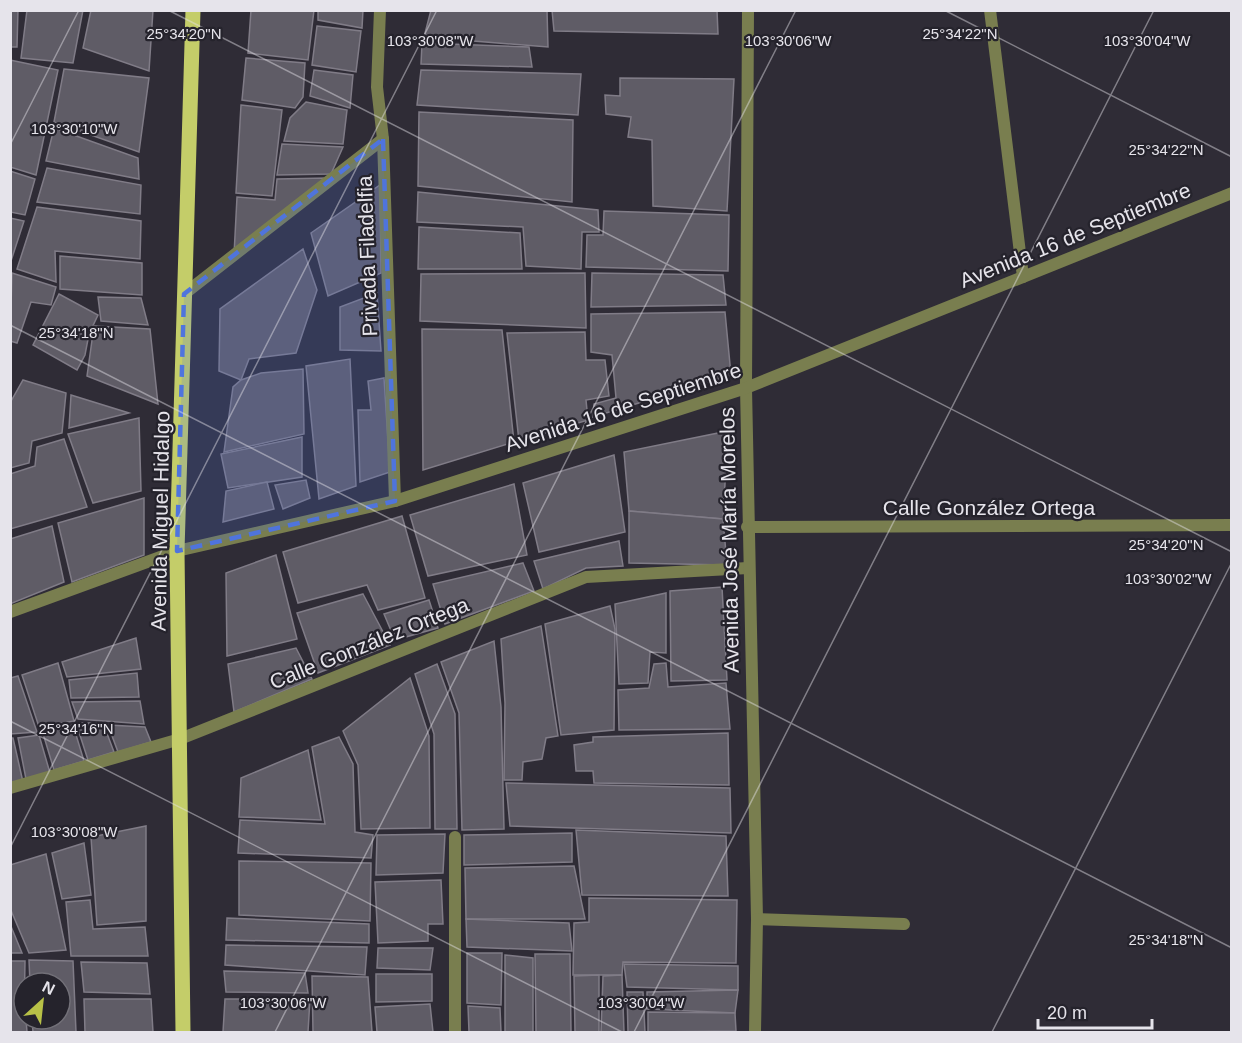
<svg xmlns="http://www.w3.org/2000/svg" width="1242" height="1043" viewBox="0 0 1242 1043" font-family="Helvetica,sans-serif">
  <rect width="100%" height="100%" fill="#2f2c36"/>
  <g fill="#5f5c66" stroke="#807c87" stroke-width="1.5">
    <polygon points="10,10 18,10 17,47 10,47"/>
    <polygon points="27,10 83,10 73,63 21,58"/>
    <polygon points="91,10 153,10 149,71 83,48"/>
    <polygon points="251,10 314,10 308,60 248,53"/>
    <polygon points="318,10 363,10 362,28 318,20"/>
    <polygon points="431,10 547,10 548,47 424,37"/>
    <polygon points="552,10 717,10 718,34 554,31"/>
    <polygon points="317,26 361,31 356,72 312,65"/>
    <polygon points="422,43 529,47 532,67 421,64"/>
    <polygon points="246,58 305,63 303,97 295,108 242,100"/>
    <polygon points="10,60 58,70 36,175 10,167"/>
    <polygon points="64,69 149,78 139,152 54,122"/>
    <polygon points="314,70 353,75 350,108 310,96"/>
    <polygon points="421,70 581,74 578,115 417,105"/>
    <polygon points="620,78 734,79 727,211 653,206 652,140 628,137 631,117 606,114 605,95 620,96"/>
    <polygon points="306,102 347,110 343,144 284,141 290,118"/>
    <polygon points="241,105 282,110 272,196 236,193"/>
    <polygon points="419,112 573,120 572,202 418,186"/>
    <polygon points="54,128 138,158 139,179 46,161"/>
    <polygon points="282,144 343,147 331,174 277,175"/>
    <polygon points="47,168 141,185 140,214 37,202"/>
    <polygon points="10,171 35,179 25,215 10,212"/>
    <polygon points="326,178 234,255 237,197 275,200 277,179"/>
    <polygon points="380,185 381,273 328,296 311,233"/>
    <polygon points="418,192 598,210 599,232 582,232 581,269 526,266 523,227 417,222"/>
    <polygon points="37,207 141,221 140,259 55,251 56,282 17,269"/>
    <polygon points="604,211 729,215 728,271 586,267 587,235 603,235"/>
    <polygon points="10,218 24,221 10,264"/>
    <polygon points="419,227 520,233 522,269 418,269"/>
    <polygon points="303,249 317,290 296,353 249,359 241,380 219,371 220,309"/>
    <polygon points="60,256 142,263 142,295 60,289"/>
    <polygon points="12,273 56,287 51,305 31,302 17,343 10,341"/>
    <polygon points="585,273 586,328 420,321 421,274"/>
    <polygon points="592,273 723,275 726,305 591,307"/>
    <polygon points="377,293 381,351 340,350 340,307"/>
    <polygon points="59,294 98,315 89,334 85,355 77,370 33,345"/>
    <polygon points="98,297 141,298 148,325 101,321"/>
    <polygon points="725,312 731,375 593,417 594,404 616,398 612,355 591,352 591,314"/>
    <polygon points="94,326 150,329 158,404 87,376"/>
    <polygon points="422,329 502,330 514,442 423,470"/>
    <polygon points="585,332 586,360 605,360 609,396 586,400 588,420 519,441 507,333"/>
    <polygon points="350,359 356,486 319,499 306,366"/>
    <polygon points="303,369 304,434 224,452 233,387 241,380 261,373"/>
    <polygon points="384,378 390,472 360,482 358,410 371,410 368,381"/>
    <polygon points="23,380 66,393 62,433 32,441 29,463 10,468 10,403"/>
    <polygon points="71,395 129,413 69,428"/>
    <polygon points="139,418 141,491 93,503 68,434"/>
    <polygon points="728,431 723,519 629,511 624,452"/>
    <polygon points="302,437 302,477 228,488 221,454"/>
    <polygon points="64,439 87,507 10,529 10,474 35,466 37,447"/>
    <polygon points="614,455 625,532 539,552 523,483"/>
    <polygon points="306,480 310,498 283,509 275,485"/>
    <polygon points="267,482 274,509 223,522 226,491"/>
    <polygon points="514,484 527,555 428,576 410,515"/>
    <polygon points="144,498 144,555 72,582 58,523"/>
    <polygon points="629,511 723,519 727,565 629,563"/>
    <polygon points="402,516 425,598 378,610 367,585 298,603 283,552"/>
    <polygon points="52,526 64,582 10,604 10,539"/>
    <polygon points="619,541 623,566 586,568 543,589 534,561"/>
    <polygon points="276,555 297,639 227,656 226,573"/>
    <polygon points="523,563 534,591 445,624 433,584"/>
    <polygon points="722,587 727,680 671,681 670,591"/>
    <polygon points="666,593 666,653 650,652 648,683 619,684 615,604"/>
    <polygon points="363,594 390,645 318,673 297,613"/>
    <polygon points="429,600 438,628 395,640 384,614"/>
    <polygon points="610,606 615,629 614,730 561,735 545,624"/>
    <polygon points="541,626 558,736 546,738 542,759 523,762 522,780 504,780 505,703 501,639"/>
    <polygon points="136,638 141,669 67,677 62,662"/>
    <polygon points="494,641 501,707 504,829 462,830 459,713 441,662"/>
    <polygon points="296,648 312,679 234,712 228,664"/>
    <polygon points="58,663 74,721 39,727 22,675"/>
    <polygon points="666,663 668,687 726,683 730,729 619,730 618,690 649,688 654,664"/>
    <polygon points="437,664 455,714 457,829 435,829 434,734 415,674"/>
    <polygon points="137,673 139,697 71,698 69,680"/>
    <polygon points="18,676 37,732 10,734 10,678"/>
    <polygon points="410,678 429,736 430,828 361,829 358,765 343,731"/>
    <polygon points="140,701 144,724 78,719 72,702"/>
    <polygon points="76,723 103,723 114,752 88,760"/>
    <polygon points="73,725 84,761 54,770 42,730"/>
    <polygon points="108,725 145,727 151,742 118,752"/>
    <polygon points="728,733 729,785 594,783 593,771 576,771 574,745 593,742 593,737"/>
    <polygon points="39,735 50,773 26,779 18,738"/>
    <polygon points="339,737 353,764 355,832 373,835 371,858 238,853 240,820 325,824 312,747"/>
    <polygon points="10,738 13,738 23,782 10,785"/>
    <polygon points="308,750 321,820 239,817 241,778"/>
    <polygon points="506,783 730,788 731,833 510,826"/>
    <polygon points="146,826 146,921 97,925 91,837"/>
    <polygon points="576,830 726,836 728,896 582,895"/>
    <polygon points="572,833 572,862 464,865 464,835"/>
    <polygon points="445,834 443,873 376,875 377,835"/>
    <polygon points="84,843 91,895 62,899 52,853"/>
    <polygon points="46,854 66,950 29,953 10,908 10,865"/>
    <polygon points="239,861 371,863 370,921 239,915"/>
    <polygon points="574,866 585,919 466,919 465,868"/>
    <polygon points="441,880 443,924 428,924 428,941 378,943 375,882"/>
    <polygon points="589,898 737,900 736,963 623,962 622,975 573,975 574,923 589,922"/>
    <polygon points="90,900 93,929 145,927 148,956 71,956 66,902"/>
    <polygon points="227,918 369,924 369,943 226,940"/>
    <polygon points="466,919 569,923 572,951 467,947"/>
    <polygon points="10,924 22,953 10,953"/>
    <polygon points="226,945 367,947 365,975 225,965"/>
    <polygon points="378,948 433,948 430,970 377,968"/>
    <polygon points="467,953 502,953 501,1005 467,1003"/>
    <polygon points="535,954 570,954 571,1032 536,1032"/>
    <polygon points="505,955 533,958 533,1032 505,1032"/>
    <polygon points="29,960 73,961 76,1032 33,1032 32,1019 60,1019 60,983 30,983"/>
    <polygon points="10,961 25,961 24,1019 26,1019 27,1032 10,1032"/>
    <polygon points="81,962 147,963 150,994 84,992"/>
    <polygon points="624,964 738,966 738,990 627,987"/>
    <polygon points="224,971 305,973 308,993 226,992"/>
    <polygon points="376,974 432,974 432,1001 376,1002"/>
    <polygon points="599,975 599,1032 575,1032 574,976"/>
    <polygon points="622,975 624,1032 601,1032 603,976"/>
    <polygon points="312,976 368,977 372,1032 313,1032"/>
    <polygon points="738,990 735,1013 647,1009 647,992"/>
    <polygon points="627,992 643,992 645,1032 628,1032"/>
    <polygon points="84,999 151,999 153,1032 85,1032"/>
    <polygon points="225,999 310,999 308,1032 223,1032"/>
    <polygon points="430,1004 433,1032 377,1032 375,1007"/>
    <polygon points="468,1006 500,1008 501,1032 469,1032"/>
    <polygon points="648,1012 735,1013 736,1031 648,1032"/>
  </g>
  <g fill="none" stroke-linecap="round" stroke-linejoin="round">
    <polyline stroke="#797e4f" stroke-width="12" points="180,739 586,577 748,568"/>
    <g stroke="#797e4f" stroke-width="12">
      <polyline points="380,10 377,87 383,139 395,501"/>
      <polyline points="748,10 746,388 757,919 755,1032"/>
      <polyline points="990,10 1023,277"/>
      <polyline points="184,294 383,139"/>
      <polyline points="747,527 1232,525"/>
      <polyline points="10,612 177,551 395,501 746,388 1232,193"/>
      <polyline points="10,788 180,739"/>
      <polyline points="455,837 455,1032"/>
      <polyline points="757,919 904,924"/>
    </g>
    <polyline stroke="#c4cd69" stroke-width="15" points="183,1032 177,551 193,10"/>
  </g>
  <path fill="#4f74dd" fill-opacity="0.2" stroke="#4f74dd" stroke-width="4.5" stroke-dasharray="12 8" stroke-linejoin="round" d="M383 139 395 501 177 551 184 294Z"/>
  <path fill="none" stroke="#e6e4eb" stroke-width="1.5" stroke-opacity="0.45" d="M168 10 1232 552M944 10 1232 157M10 145 79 10M10 325 1232 948M10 721 622 1032M10 848 437 10M275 1032 796 10M634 1032 1154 10M992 1032 1232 562"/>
  <g text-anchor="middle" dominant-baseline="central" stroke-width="4.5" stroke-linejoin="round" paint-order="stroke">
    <g font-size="21" fill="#e6e4eb" stroke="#25232c">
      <text transform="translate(1075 235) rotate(-22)">Avenida 16 de Septiembre</text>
      <text transform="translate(367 256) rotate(-92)">Privada Filadelfia</text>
      <text transform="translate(623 407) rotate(-18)">Avenida 16 de Septiembre</text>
      <text x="989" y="507">Calle González Ortega</text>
      <text transform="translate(160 521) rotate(-89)">Avenida Miguel Hidalgo</text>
      <text transform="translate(729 540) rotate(-91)">Avenida José María Morelos</text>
      <text transform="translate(369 643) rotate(-22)">Calle González Ortega</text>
    </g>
  </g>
  <g font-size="15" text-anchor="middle" fill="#e6e4eb" stroke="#25232c" stroke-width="4.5" stroke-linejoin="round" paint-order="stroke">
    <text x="184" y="39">25°34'20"N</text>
    <text x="960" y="39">25°34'22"N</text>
    <text x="430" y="46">103°30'08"W</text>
    <text x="788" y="46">103°30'06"W</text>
    <text x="1147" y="46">103°30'04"W</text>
    <text x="74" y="134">103°30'10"W</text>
    <text x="1166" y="155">25°34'22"N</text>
    <text x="76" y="338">25°34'18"N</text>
    <text x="1166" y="550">25°34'20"N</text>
    <text x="1168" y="584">103°30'02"W</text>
    <text x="76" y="734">25°34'16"N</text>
    <text x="74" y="837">103°30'08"W</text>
    <text x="1166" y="945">25°34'18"N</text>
    <text x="283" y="1008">103°30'06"W</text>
    <text x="641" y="1008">103°30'04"W</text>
  </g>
  <rect width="1242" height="1043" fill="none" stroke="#e6e4eb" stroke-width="24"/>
  <g transform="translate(42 1001) rotate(27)"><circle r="28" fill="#25232c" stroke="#727078" stroke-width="1.5"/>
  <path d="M0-4.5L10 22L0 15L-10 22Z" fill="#b8c147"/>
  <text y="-9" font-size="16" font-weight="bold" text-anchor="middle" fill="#e6e4eb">N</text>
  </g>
  <path d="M1038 1019v9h114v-9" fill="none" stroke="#e6e4eb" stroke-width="3"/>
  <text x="1047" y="1019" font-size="18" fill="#e6e4eb" stroke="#25232c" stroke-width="4.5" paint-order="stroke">20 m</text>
</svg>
